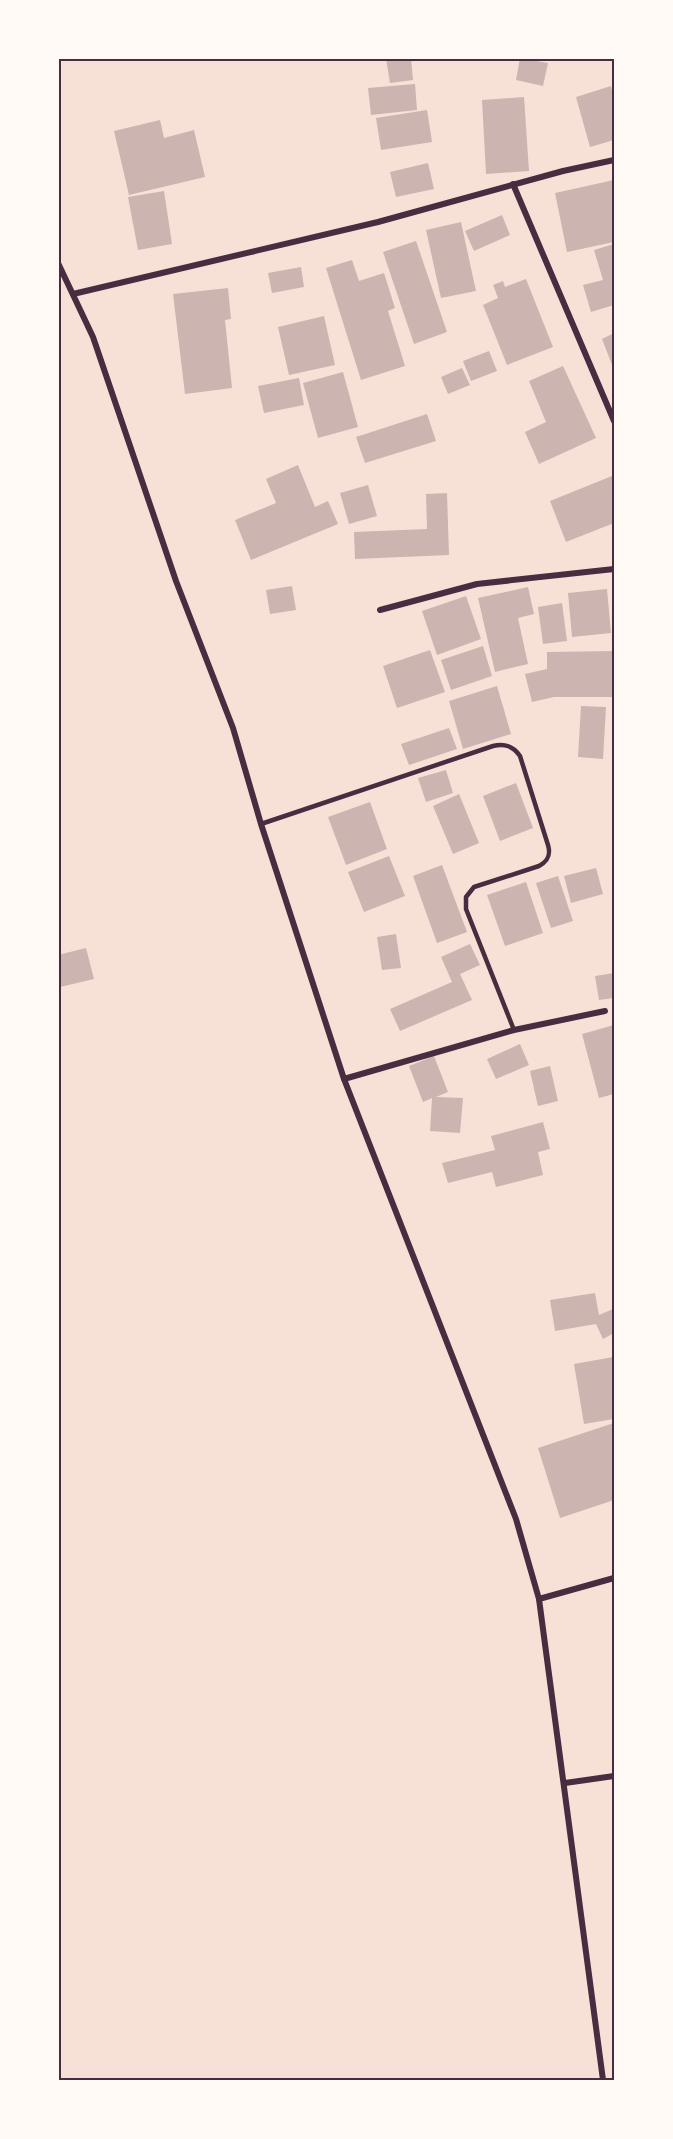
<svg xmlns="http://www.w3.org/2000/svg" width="673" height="2139" viewBox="0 0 673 2139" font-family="'PT Sans',sans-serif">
  <rect width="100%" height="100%" fill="#f7e1d7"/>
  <g fill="#ccb4b1">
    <polygon points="386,58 411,58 413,80 390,83"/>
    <polygon points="520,58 548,63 543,86 516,80"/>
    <polygon points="415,84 417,110 371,115 368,88"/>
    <polygon points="611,86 614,100 614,140 590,147 576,97"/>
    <polygon points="524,97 529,171 486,174 482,100"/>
    <polygon points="427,110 432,142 381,150 376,118"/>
    <polygon points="160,120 164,138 194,130 205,177 129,195 114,131"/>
    <polygon points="428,163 434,189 396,197 390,172"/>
    <polygon points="614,180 614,242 567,252 555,193"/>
    <polygon points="164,191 172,244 138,250 128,197"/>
    <polygon points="502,215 510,235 474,251 465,231"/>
    <polygon points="461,222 476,291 441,298 426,230"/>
    <polygon points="416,241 447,332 414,344 383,252"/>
    <polygon points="614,244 614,305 591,312 583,285 603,280 594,250"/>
    <polygon points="352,260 359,281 384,273 395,308 388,311 405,366 361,380 326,268"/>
    <polygon points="301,267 304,287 272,293 268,273"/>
    <polygon points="526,279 553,347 507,365 483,305 498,298 493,285 503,281 505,287"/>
    <polygon points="228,288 231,319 225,320 232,388 185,394 173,294"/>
    <polygon points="324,316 335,365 289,375 278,327"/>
    <polygon points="614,333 614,370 602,339"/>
    <polygon points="489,351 497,371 471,381 463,361"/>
    <polygon points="563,366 596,438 539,464 525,432 546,422 529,381"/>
    <polygon points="462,368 470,385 448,394 441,377"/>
    <polygon points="343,372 358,427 318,438 303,383"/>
    <polygon points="299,378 304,405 264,413 258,386"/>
    <polygon points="427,414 436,441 365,463 356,437"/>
    <polygon points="298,465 315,507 328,501 338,524 251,560 235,520 276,503 266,479"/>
    <polygon points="612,476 614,484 614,523 566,542 550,501"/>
    <polygon points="368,485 377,516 349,524 340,493"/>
    <polygon points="447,493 449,555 355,559 354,532 427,529 426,494"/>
    <polygon points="292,586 296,610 270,614 266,590"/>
    <polygon points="528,587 534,614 518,618 528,664 495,672 478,598"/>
    <polygon points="607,589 611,633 572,637 568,593"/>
    <polygon points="466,596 481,639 437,655 422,611"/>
    <polygon points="562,603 567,641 543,644 538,607"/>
    <polygon points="483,646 492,676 451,690 441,660"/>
    <polygon points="430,650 445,692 397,708 383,666"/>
    <polygon points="614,651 614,697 554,697 532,702 525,674 547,669 547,652"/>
    <polygon points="497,686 511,734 463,749 449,701"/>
    <polygon points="581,706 606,707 603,759 578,757"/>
    <polygon points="449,728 457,749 409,765 401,744"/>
    <polygon points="446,770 453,793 426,802 418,778"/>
    <polygon points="516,783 533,828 500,841 483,796"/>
    <polygon points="459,794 479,843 453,854 433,806"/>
    <polygon points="370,802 387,849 346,865 328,817"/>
    <polygon points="389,856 405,896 364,912 348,872"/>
    <polygon points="442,865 467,932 437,943 413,876"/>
    <polygon points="596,868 603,894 571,903 564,876"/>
    <polygon points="558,876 573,921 551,928 536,883"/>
    <polygon points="526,882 543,933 505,946 487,895"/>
    <polygon points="396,934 401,968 382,970 377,937"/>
    <polygon points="470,944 480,965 460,974 472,1000 400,1031 390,1009 452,982 441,957"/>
    <polygon points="86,948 94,979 60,987 58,955"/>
    <polygon points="614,973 614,998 599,1000 595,976"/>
    <polygon points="614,1025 614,1094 599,1098 582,1034"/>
    <polygon points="520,1044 529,1065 496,1079 487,1059"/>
    <polygon points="434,1056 448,1092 436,1097 463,1098 460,1133 430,1131 432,1098 423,1102 409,1066"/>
    <polygon points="550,1066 558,1101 538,1106 530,1071"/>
    <polygon points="543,1122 550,1149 538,1152 543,1175 496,1187 492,1172 448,1183 442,1163 495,1150 491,1136"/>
    <polygon points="595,1293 599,1315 613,1309 614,1312 614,1333 603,1339 596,1324 555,1331 550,1300"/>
    <polygon points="613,1357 614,1368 614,1419 584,1424 574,1364"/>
    <polygon points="614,1423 614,1500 560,1518 538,1448"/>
  </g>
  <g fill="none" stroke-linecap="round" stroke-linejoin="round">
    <path stroke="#4a2c40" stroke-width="4.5" d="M261 824 493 746C505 743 513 746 520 756L548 845C551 855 548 861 539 866L474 887 466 897V909L514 1030"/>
    <g stroke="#4a2c40" stroke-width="6">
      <polyline points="513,184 614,421"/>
      <polyline points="58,263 93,337 176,581 233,728 261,824 344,1079 516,1519 539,1599 603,2080"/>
      <polyline points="73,294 378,222 563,171 614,160"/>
      <polyline points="380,610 477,584 614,569"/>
      <polyline points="344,1079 514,1030 605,1011"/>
      <polyline points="539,1599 614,1578"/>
      <polyline points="565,1783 614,1776"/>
    </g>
  </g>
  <rect width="673" height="2139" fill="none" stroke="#fffaf5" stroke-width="120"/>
  <rect x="60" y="60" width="553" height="2019" fill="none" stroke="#4a2c40" stroke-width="2"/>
</svg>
